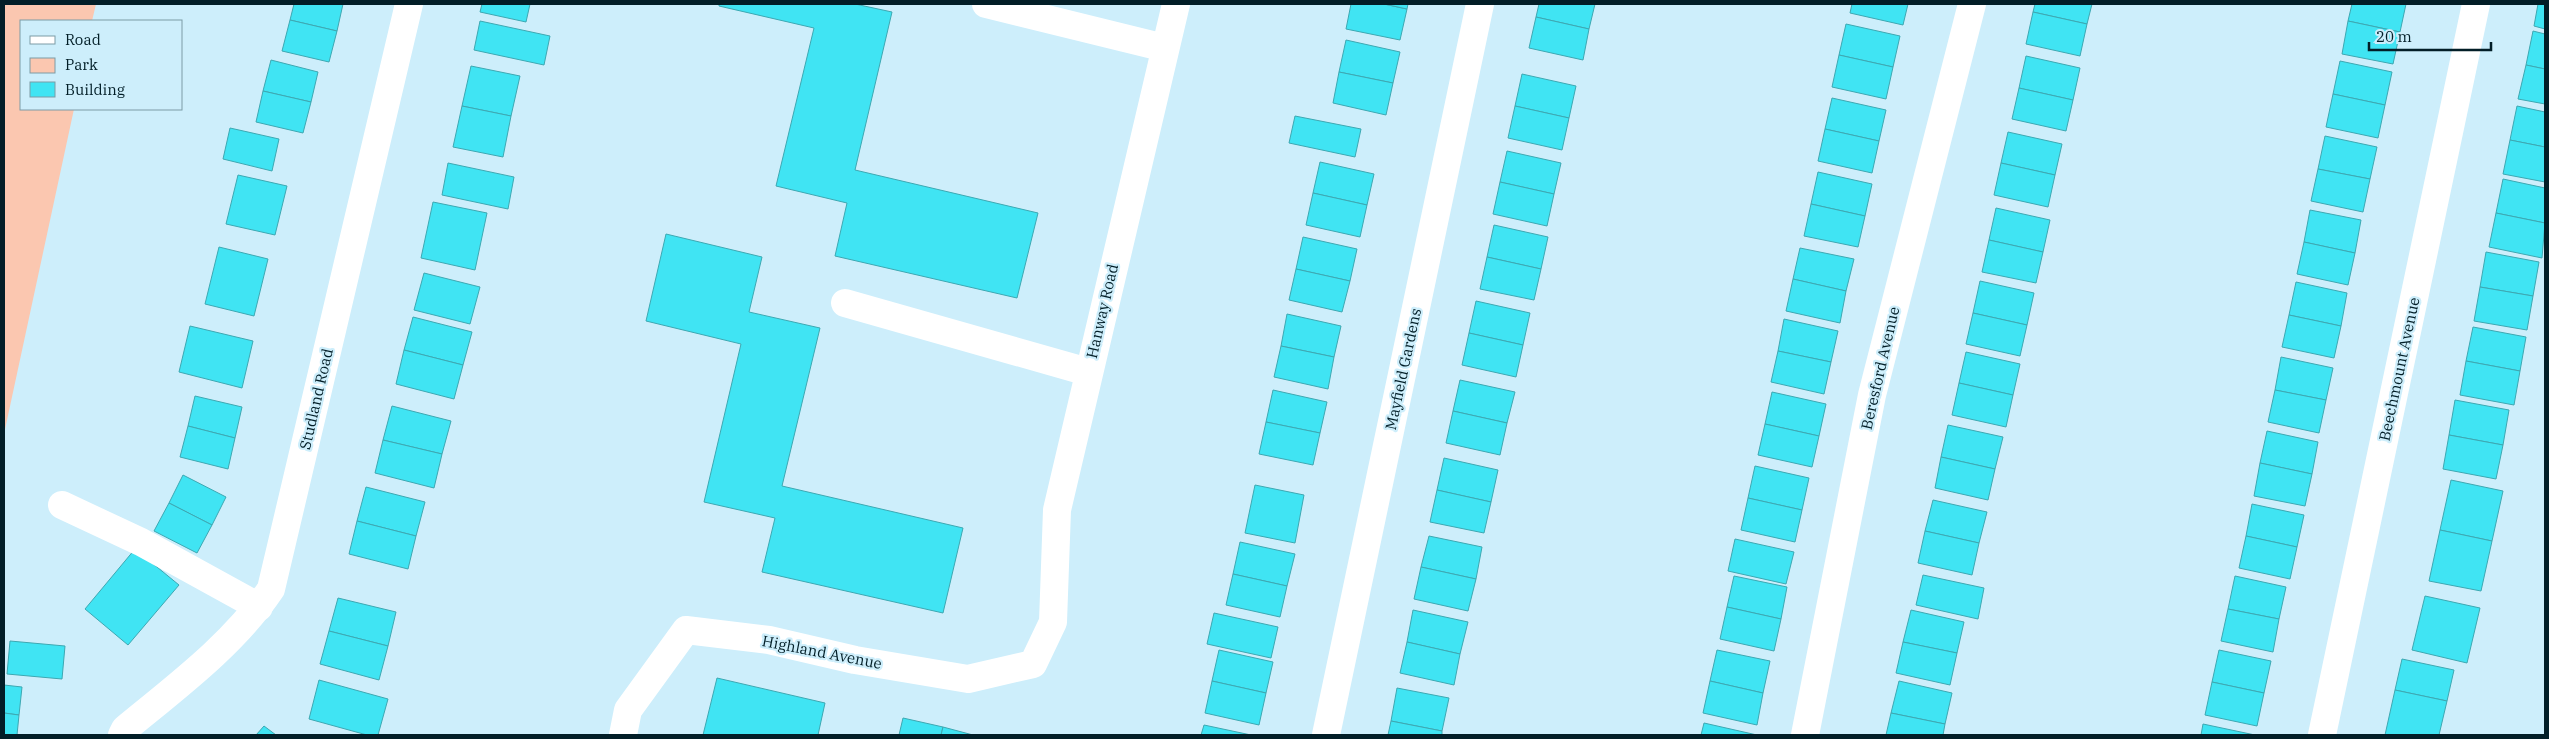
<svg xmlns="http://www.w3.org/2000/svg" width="2549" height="739" viewBox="0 0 2549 739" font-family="'IBM Plex Serif',serif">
  <rect width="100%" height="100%" fill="#cdeefb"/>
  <polygon fill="#fbc7b0" points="4,4 96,4 92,21 21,21 21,109 74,109 4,434"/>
  <g fill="#40e4f3" stroke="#3da8b2">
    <polygon points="294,4 343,4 337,31 290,20"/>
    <polygon points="482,4 530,4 526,22 480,12"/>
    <polygon points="719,4 855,4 892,12 855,170 1038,213 1017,298 835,256 847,203 776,186 814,28 719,6"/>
    <polygon points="1351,4 1384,4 1407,9 1400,40 1346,29"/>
    <polygon points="1384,4 1408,4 1407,9"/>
    <polygon points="1539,4 1595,4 1589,29 1536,17"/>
    <polygon points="1852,4 1908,4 1903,25 1850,13"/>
    <polygon points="2035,4 2092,4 2087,24 2033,12"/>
    <polygon points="2352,4 2406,4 2400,32 2348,21"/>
    <polygon points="2538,4 2545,4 2545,29 2534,26"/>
    <polygon points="2033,12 2087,24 2080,56 2026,44"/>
    <polygon points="1536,17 1589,29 1583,60 1529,48"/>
    <polygon points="290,20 337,31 329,62 282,51"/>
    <polygon points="480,21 550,36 544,65 474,50"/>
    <polygon points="2348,21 2400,32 2393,64 2342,54"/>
    <polygon points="1846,24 1900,36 1893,67 1839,55"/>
    <polygon points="2533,31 2545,34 2545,69 2526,65"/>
    <polygon points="1346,40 1400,52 1393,83 1339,72"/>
    <polygon points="1839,55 1893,67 1886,99 1832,87"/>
    <polygon points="2026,56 2080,68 2073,100 2019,88"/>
    <polygon points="271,60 318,72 311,102 263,91"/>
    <polygon points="2340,61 2392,72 2385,105 2333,94"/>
    <polygon points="2526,65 2545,69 2545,104 2518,99"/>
    <polygon points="471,66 520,76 511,116 462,106"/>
    <polygon points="1339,72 1393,83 1386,115 1333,103"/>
    <polygon points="1522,74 1576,86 1569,118 1515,106"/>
    <polygon points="2019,88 2073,100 2066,131 2012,119"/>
    <polygon points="263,91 311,102 303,133 256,122"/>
    <polygon points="2333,94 2385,105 2378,138 2326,127"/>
    <polygon points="1832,98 1886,110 1879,141 1825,129"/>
    <polygon points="462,106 511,116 503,157 453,147"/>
    <polygon points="1515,106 1569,118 1562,150 1508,138"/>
    <polygon points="2517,106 2545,112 2545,147 2510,140"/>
    <polygon points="1295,116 1361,129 1355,157 1289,143"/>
    <polygon points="230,128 279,139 272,171 223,159"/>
    <polygon points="1825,129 1879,141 1872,173 1818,161"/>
    <polygon points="2008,132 2062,144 2055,175 2001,163"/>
    <polygon points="2325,136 2377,147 2370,179 2318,169"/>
    <polygon points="2510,140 2545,147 2545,182 2503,174"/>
    <polygon points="1507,151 1561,163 1554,194 1500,182"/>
    <polygon points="1320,162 1374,174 1367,205 1313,193"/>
    <polygon points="448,163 514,177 508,209 442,195"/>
    <polygon points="2001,163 2055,175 2048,207 1994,195"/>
    <polygon points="2318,169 2370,179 2363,212 2311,201"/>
    <polygon points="1818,172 1872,184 1865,216 1811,204"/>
    <polygon points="238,175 287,186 275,235 226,224"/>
    <polygon points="2503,179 2545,188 2545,223 2496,213"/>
    <polygon points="1500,182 1554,194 1547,226 1493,214"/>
    <polygon points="1313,193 1367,205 1360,237 1306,225"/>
    <polygon points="433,202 487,213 475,270 421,258"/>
    <polygon points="1811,204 1865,216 1858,247 1804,236"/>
    <polygon points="1996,208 2050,220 2043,252 1989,240"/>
    <polygon points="2310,210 2361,220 2355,253 2304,242"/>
    <polygon points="2496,213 2545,223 2542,258 2489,247"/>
    <polygon points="1494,225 1548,237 1541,269 1487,257"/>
    <polygon points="666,234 762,257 749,312 820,328 782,486 963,528 943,613 762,572 775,518 704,502 741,344 646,321"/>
    <polygon points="1303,237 1357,249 1350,281 1296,269"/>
    <polygon points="1989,240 2043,252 2036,283 1982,272"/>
    <polygon points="2304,242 2355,253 2348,285 2297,274"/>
    <polygon points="219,247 268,259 254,316 205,304"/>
    <polygon points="1800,248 1854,259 1846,291 1793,279"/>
    <polygon points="2486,252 2539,262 2533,296 2480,287"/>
    <polygon points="1487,257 1541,269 1534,300 1480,289"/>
    <polygon points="1296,269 1350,281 1342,312 1289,300"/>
    <polygon points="424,273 480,287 470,324 414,310"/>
    <polygon points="1793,279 1846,291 1840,323 1786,311"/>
    <polygon points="1980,281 2034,293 2027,325 1973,313"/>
    <polygon points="2296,282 2347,293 2341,326 2289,315"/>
    <polygon points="2480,287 2533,296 2527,330 2474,321"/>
    <polygon points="1476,301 1530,313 1523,345 1469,333"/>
    <polygon points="1973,313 2027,325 2020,356 1966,344"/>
    <polygon points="1287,314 1341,326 1334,357 1281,346"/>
    <polygon points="2289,315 2341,326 2334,358 2282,347"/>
    <polygon points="413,317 472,332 463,365 404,350"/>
    <polygon points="1784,319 1838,331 1831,362 1778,351"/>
    <polygon points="190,326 253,341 242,388 179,372"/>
    <polygon points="2473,327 2526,337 2520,371 2466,361"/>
    <polygon points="1469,333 1523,345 1516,377 1462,365"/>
    <polygon points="1281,346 1334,357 1328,389 1274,377"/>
    <polygon points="404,350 463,365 454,399 396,384"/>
    <polygon points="1778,351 1831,362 1824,394 1771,382"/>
    <polygon points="1966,352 2020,364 2013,395 1959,383"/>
    <polygon points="2281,357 2333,368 2326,400 2275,390"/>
    <polygon points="2466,361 2520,371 2514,405 2460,395"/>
    <polygon points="1460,380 1515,392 1507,423 1453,411"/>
    <polygon points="1959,383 2013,395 2006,427 1952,415"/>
    <polygon points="1273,390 1327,402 1320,433 1266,422"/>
    <polygon points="2275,390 2326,400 2319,433 2268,422"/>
    <polygon points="1772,392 1826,404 1819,436 1765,424"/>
    <polygon points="195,396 242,407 235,438 188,426"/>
    <polygon points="2455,400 2509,410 2503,445 2449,435"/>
    <polygon points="392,406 451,421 442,454 383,440"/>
    <polygon points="1453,411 1507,423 1500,455 1446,443"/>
    <polygon points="1266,422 1320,433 1313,465 1259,454"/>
    <polygon points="1765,424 1819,436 1812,467 1758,455"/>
    <polygon points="1948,425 2003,437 1995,469 1941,457"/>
    <polygon points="188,426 235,438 228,469 180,457"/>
    <polygon points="2267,431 2318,442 2312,474 2260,463"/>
    <polygon points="2449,435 2503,445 2496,479 2443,469"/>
    <polygon points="383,440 442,454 434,488 375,473"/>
    <polygon points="1941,457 1995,469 1988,500 1935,488"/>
    <polygon points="1444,458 1498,470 1491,502 1437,490"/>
    <polygon points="2260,463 2312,474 2305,506 2254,496"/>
    <polygon points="1755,466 1809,478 1802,510 1748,498"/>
    <polygon points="183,475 226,497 212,525 169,503"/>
    <polygon points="2451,480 2503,491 2492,541 2440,530"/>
    <polygon points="1255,485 1304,495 1295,543 1245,533"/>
    <polygon points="366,487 425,502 416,536 357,521"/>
    <polygon points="1437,490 1491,502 1484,533 1430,522"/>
    <polygon points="1748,498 1802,510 1795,542 1741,530"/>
    <polygon points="1933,500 1987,512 1979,543 1925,531"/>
    <polygon points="169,503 212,525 197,553 154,531"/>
    <polygon points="2252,504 2304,515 2297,547 2246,536"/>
    <polygon points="357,521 416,536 408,569 349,554"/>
    <polygon points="2440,530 2492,541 2481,591 2429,581"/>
    <polygon points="1925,531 1979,543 1972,575 1918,563"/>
    <polygon points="1429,536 1482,547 1476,579 1421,567"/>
    <polygon points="2246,536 2297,547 2290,579 2239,568"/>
    <polygon points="1735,539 1794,552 1786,584 1728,571"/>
    <polygon points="1240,542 1295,554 1287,586 1233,574"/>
    <polygon points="135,549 179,585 128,645 85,609"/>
    <polygon points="1421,567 1476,579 1468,611 1414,599"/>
    <polygon points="1233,574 1287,586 1280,617 1226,605"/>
    <polygon points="1923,575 1984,588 1978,619 1916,605"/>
    <polygon points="1734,576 1787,587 1781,619 1727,607"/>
    <polygon points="2235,576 2286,587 2279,619 2228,609"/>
    <polygon points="2425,596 2480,608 2467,663 2412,650"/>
    <polygon points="338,598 396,612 388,646 329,631"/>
    <polygon points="1727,607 1781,619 1774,651 1720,639"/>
    <polygon points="2228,609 2279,619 2273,652 2221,641"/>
    <polygon points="1413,610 1468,622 1460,654 1407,642"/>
    <polygon points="1911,610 1964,622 1957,653 1903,642"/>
    <polygon points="1214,613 1278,627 1271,658 1207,644"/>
    <polygon points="329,631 388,646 379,680 320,664"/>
    <polygon points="10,641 65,646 62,679 7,674"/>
    <polygon points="1407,642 1460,654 1454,685 1400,673"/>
    <polygon points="1903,642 1957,653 1950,685 1896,673"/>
    <polygon points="1219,650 1273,662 1266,693 1212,681"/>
    <polygon points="1717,650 1770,661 1763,693 1710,681"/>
    <polygon points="2219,650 2271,661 2264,693 2212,682"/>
    <polygon points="2402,659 2454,670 2447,701 2395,690"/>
    <polygon points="717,678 825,703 818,735 703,735"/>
    <polygon points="319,680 388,699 378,735 367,735 309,719"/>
    <polygon points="1212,681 1266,693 1259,725 1205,713"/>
    <polygon points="1710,681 1763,693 1757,725 1703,713"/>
    <polygon points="1899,681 1952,693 1945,724 1891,713"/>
    <polygon points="2212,682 2264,693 2257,726 2205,715"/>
    <polygon points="4,685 22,687 19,715 4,713"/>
    <polygon points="1397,688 1449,698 1442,731 1391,721"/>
    <polygon points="2395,690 2447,701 2439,735 2385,735"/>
    <polygon points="4,713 19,715 17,735 4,735"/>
    <polygon points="1891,713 1945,724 1943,735 1886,735"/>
    <polygon points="903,718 943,727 941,735 899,735"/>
    <polygon points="1391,721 1442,731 1442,735 1388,735"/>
    <polygon points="1704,723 1757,735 1701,735"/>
    <polygon points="2203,724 2255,735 2201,735"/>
    <polygon points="1204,725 1251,735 1201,735"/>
    <polygon points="264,726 276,735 256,735"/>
    <polygon points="943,727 973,735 941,735"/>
  </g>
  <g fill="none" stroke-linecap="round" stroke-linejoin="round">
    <g stroke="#fff" stroke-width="28">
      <polyline points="986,4 1165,48"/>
      <polyline points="845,303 1088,372"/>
      <polyline points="62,505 141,542 259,607"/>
      <path d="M122 735 125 729C176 687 234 644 271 589L409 4"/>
      <polyline points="623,735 628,710 686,630 769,640 855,660 968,679 1033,664 1053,622 1057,510 1176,4"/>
      <polyline points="1326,735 1480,4"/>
      <polyline points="1805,735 1872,395 1972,4"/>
      <polyline points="2322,735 2476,4"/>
    </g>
  </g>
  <g text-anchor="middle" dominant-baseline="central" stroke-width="4.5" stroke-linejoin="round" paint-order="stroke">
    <g font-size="15" fill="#021e27" stroke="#cdeefb">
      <text transform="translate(1102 311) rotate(-77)">Hanway Road</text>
      <text transform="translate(1880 368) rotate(-77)">Beresford Avenue</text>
      <text transform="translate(1403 369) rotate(-78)">Mayfield Gardens</text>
      <text transform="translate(2399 369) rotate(-78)">Beechmount Avenue</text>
      <text transform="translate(316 399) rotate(-77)">Studland Road</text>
      <text transform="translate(822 652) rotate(11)">Highland Avenue</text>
    </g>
  </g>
  <rect width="2549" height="739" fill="none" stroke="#021e27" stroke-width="10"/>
  <rect x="20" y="20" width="162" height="90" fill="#cdeefb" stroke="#7c9ba6"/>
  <rect x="30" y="36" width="25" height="8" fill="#ffffff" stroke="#7c9ba6"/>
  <text x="65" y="45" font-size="15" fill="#021e27">Road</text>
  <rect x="30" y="58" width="25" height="15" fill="#fbc7b0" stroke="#7c9ba6"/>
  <text x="65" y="70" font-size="15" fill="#021e27">Park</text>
  <rect x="30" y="82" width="25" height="15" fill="#40e4f3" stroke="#7c9ba6"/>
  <text x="65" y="95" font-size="15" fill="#021e27">Building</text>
  <path d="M2369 42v8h122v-8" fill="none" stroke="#021e27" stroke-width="2.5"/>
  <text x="2376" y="42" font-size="15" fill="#021e27" stroke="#cdeefb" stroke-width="4" paint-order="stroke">20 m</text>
</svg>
